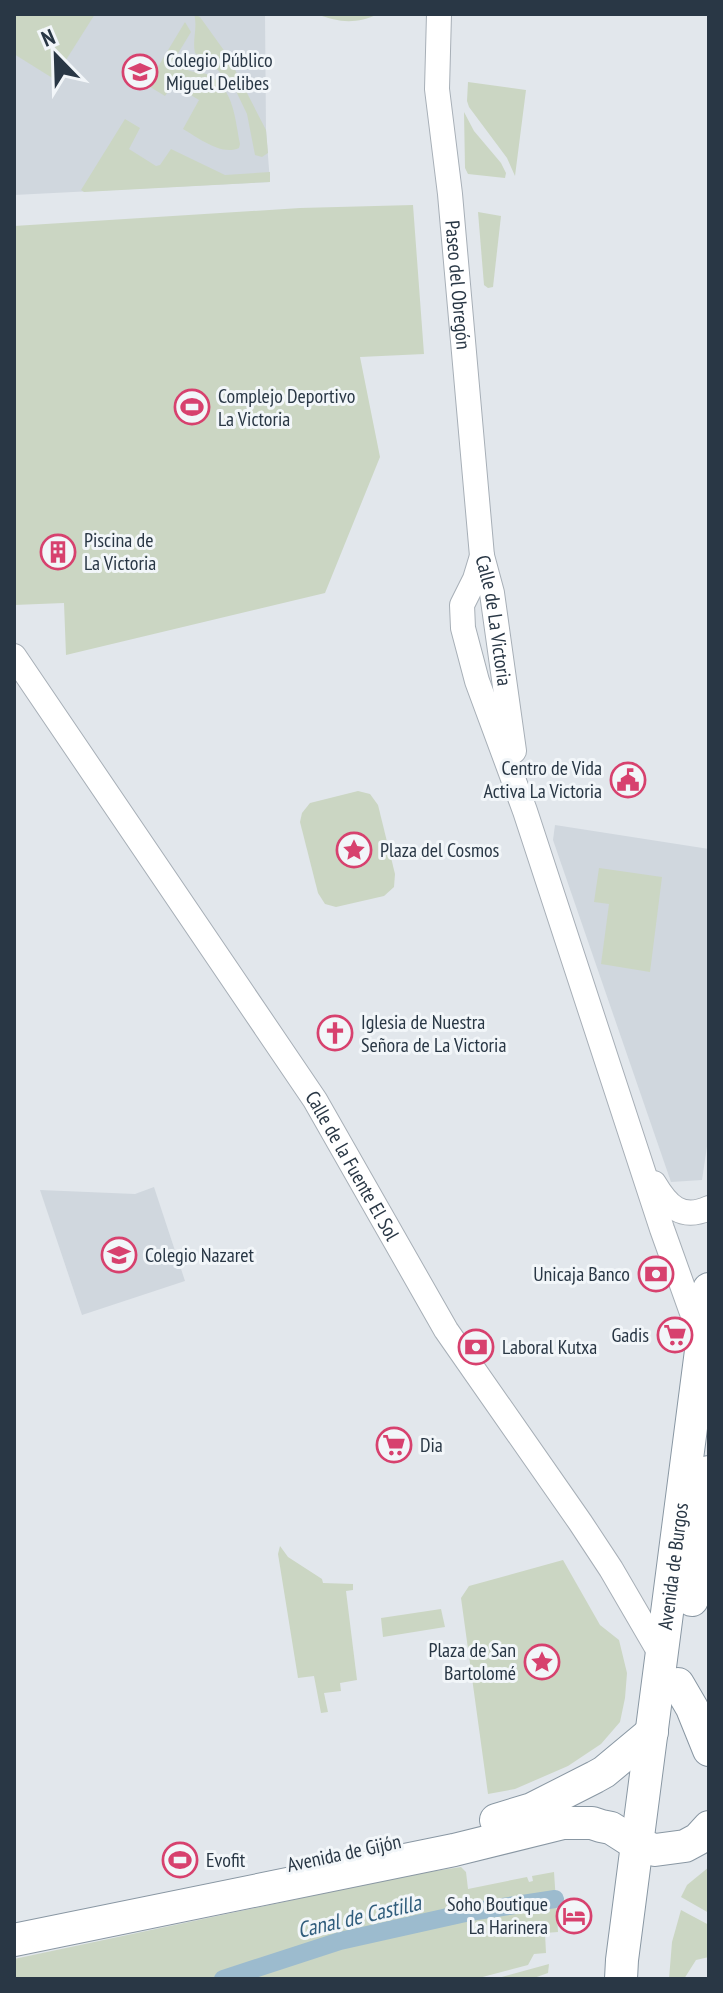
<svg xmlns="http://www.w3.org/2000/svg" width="723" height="1993" viewBox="0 0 723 1993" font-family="'PT Sans Narrow',sans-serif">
  <rect width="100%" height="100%" fill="#e2e7ec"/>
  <g fill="#d0d7de">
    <polygon points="14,14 265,14 266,130 270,182 14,195"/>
    <polygon points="555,825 709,849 709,1133 702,1180 671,1182 553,840"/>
    <polygon points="154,1187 185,1281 82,1315 40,1190 135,1194"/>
  </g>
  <g fill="#cbd6c3">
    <polygon points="14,14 95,14 54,79 14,54"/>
    <path d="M194 14 200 17 228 56 266 130 268 153 262 157 255 155 247 114 234 87 212 64 195 53C192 39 198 28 194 14Z"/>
    <path d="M317 14H378C357 24 339 23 317 14Z"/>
    <path d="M185 22 191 32 174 60C178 63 184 69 190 71 196 73 202 72 209 75 234 89 235 119 240 144L239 148C221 156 199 138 183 129L199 100 173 84 165 96 147 85Z"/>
    <polygon points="468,82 526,90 515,176 507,158 469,107 467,101"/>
    <polygon points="464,112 474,131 501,163 506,173 505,178 468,174 465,168"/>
    <polygon points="125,119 140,128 129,149 156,166 160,165 171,149 225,175 270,172 270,182 84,192 81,190"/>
    <polygon points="413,205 424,354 360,357 380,457 325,593 66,655 64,603 14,605 14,226 300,208"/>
    <polygon points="478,212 501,216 493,287 488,288 484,285"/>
    <polygon points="358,791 370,794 378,805 395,874 394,887 384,896 336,907 325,904 318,893 300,822 302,813 310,803"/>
    <polygon points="599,868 662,877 650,972 601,964 609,904 594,902"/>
    <polygon points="280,1546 288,1557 322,1579 323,1583 353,1584 353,1590 346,1591 357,1680 340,1683 341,1691 324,1693 328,1712 321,1713 314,1676 298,1678 278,1554"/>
    <polygon points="563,1560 600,1625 619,1640 627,1673 625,1698 620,1722 601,1744 568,1766 515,1789 488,1794 461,1598 469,1586"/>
    <polygon points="441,1609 445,1627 383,1637 381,1618"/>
    <polygon points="461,1867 466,1872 468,1889 527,1877 529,1882 533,1881 532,1876 554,1872 558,1932 545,1933 546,1953 534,1954 528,1965 475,1979 14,1979 14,1959 415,1874"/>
    <polygon points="709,1867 709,1913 681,1897 687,1885"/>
    <polygon points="681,1910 709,1925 709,1957 696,1960 684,1979 669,1979 672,1942"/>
    <polygon points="549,1964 548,1973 531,1979 494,1979"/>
  </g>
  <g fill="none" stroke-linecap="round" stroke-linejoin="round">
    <polyline stroke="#9cbbce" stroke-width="18" points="223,1979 340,1941 470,1912 555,1899"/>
    <g stroke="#a7afb7" stroke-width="26">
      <g id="secondary">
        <path id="s1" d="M439 14 437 89 450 194 482 556 492 593 514 751"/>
        <polyline points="482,556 475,579 462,605 463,628 477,681 525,811 662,1229 701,1338"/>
        <path id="s2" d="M14 656 315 1100 446 1330 580 1522 611 1569 664 1660"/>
        <path d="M654 1183C667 1205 681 1221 709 1208"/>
      </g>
    </g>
    <g stroke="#8997a3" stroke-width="34">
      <g id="highway">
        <polyline points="692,1600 709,1472"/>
        <polyline points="678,1684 692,1708 709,1750"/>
        <polyline points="496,1820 532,1809 595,1777 604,1772 652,1732"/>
        <polyline points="14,1940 454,1850 563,1823 592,1823 601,1826 611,1828 636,1844 655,1850 685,1846 698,1839 709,1827"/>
        <path id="s3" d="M621 1979 622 1960 709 1289"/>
      </g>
    </g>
    <use href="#secondary" stroke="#fff" stroke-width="24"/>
    <use href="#highway" stroke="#fff" stroke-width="32"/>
  </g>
  <defs>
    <g id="school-ring" transform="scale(1.8)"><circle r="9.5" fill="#f2f6f9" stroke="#d7416e" stroke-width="1.5"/><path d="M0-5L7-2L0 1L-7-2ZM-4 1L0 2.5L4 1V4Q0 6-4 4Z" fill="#d7416e"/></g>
    <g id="stadium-ring" transform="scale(1.8)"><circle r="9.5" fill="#f2f6f9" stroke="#d7416e" stroke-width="1.5"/><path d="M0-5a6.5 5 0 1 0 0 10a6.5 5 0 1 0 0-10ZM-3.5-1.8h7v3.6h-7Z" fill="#d7416e"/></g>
    <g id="building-ring" transform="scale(1.8)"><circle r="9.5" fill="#f2f6f9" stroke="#d7416e" stroke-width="1.5"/><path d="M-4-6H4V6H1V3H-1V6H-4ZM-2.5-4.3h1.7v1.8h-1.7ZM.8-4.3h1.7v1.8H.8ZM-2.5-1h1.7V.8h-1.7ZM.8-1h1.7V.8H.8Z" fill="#d7416e"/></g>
    <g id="civic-ring" transform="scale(1.8)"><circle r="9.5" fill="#f2f6f9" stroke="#d7416e" stroke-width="1.5"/><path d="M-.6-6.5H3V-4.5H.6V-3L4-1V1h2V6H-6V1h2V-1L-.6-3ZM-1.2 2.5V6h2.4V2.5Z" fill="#d7416e"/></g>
    <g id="sight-ring" transform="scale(1.8)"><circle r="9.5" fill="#f2f6f9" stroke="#d7416e" stroke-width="1.5"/><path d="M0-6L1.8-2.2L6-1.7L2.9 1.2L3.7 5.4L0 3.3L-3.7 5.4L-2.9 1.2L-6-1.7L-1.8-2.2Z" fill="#d7416e"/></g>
    <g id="church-ring" transform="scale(1.8)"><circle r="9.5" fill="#f2f6f9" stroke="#d7416e" stroke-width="1.5"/><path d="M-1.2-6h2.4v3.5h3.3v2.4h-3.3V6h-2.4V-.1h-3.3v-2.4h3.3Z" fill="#d7416e"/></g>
    <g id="bank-ring" transform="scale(1.8)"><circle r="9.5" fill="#f2f6f9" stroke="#d7416e" stroke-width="1.5"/><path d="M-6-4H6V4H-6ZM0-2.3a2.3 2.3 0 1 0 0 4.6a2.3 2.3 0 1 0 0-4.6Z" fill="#d7416e"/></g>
    <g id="supermarket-ring" transform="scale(1.8)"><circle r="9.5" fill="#f2f6f9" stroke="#d7416e" stroke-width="1.5"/><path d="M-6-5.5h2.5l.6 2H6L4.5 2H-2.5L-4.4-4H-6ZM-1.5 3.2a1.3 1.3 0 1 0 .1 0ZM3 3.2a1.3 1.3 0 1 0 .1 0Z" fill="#d7416e"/></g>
    <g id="hotel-ring" transform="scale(1.8)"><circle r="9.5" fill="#f2f6f9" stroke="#d7416e" stroke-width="1.5"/><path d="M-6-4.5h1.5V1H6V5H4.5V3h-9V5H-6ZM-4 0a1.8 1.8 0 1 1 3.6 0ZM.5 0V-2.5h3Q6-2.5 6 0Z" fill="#d7416e"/></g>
  </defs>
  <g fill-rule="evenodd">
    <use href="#school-ring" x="140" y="72"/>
    <use href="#stadium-ring" x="192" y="407"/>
    <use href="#building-ring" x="58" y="552"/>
    <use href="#civic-ring" x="628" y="780"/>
    <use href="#sight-ring" x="354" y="850"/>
    <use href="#church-ring" x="335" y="1033"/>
    <use href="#school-ring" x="119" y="1255"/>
    <use href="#bank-ring" x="656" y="1274"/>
    <use href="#supermarket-ring" x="675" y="1335"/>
    <use href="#bank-ring" x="476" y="1347"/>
    <use href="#supermarket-ring" x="394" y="1445"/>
    <use href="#sight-ring" x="542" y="1662"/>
    <use href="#stadium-ring" x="180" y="1860"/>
    <use href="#hotel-ring" x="574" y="1916"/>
  </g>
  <g text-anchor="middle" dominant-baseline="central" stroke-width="6" stroke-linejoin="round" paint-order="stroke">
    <g font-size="20" fill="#293745" stroke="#f2f6f9" text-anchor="start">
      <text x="166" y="60">Colegio Público<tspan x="166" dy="23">Miguel Delibes</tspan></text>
      <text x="218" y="396">Complejo Deportivo<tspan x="218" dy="23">La Victoria</tspan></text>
      <text x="84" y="540">Piscina de<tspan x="84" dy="23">La Victoria</tspan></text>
      <text x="602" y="768" text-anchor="end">Centro de Vida<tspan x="602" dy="23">Activa La Victoria</tspan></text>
      <text x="380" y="850">Plaza del Cosmos</text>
      <text x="361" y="1022">Iglesia de Nuestra<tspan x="361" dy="23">Señora de La Victoria</tspan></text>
      <text x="145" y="1255">Colegio Nazaret</text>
      <text x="630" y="1274" text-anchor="end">Unicaja Banco</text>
      <text x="649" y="1335" text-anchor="end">Gadis</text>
      <text x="502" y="1347">Laboral Kutxa</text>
      <text x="420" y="1445">Dia</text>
      <text x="516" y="1650" text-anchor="end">Plaza de San<tspan x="516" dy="23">Bartolomé</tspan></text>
      <text x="206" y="1860">Evofit</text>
      <text x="548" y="1904" text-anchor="end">Soho Boutique<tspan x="548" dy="23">La Harinera</tspan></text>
    </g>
    <g font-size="20" fill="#293745" stroke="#f2f6f9">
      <text stroke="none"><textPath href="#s1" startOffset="272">Paseo del Obregón</textPath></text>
      <text stroke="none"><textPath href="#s1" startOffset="610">Calle de La Victoria</textPath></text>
      <text stroke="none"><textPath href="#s2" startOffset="612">Calle de la Fuente El Sol</textPath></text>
      <text stroke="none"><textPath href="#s3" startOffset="416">Avenida de Burgos</textPath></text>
      <text transform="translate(344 1853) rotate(-12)">Avenida de Gijón</text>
    </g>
    <g font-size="22" font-style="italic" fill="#305d7c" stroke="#f2f6f9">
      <text transform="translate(359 1916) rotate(-13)">Canal de Castilla</text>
    </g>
  </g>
  <rect width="723" height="1993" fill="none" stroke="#293745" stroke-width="32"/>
  <g transform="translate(56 56) rotate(337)" stroke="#f2f6f9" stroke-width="6" paint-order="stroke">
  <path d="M0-6L14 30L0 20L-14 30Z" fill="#293745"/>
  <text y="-12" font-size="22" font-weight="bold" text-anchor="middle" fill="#293745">N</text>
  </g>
</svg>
